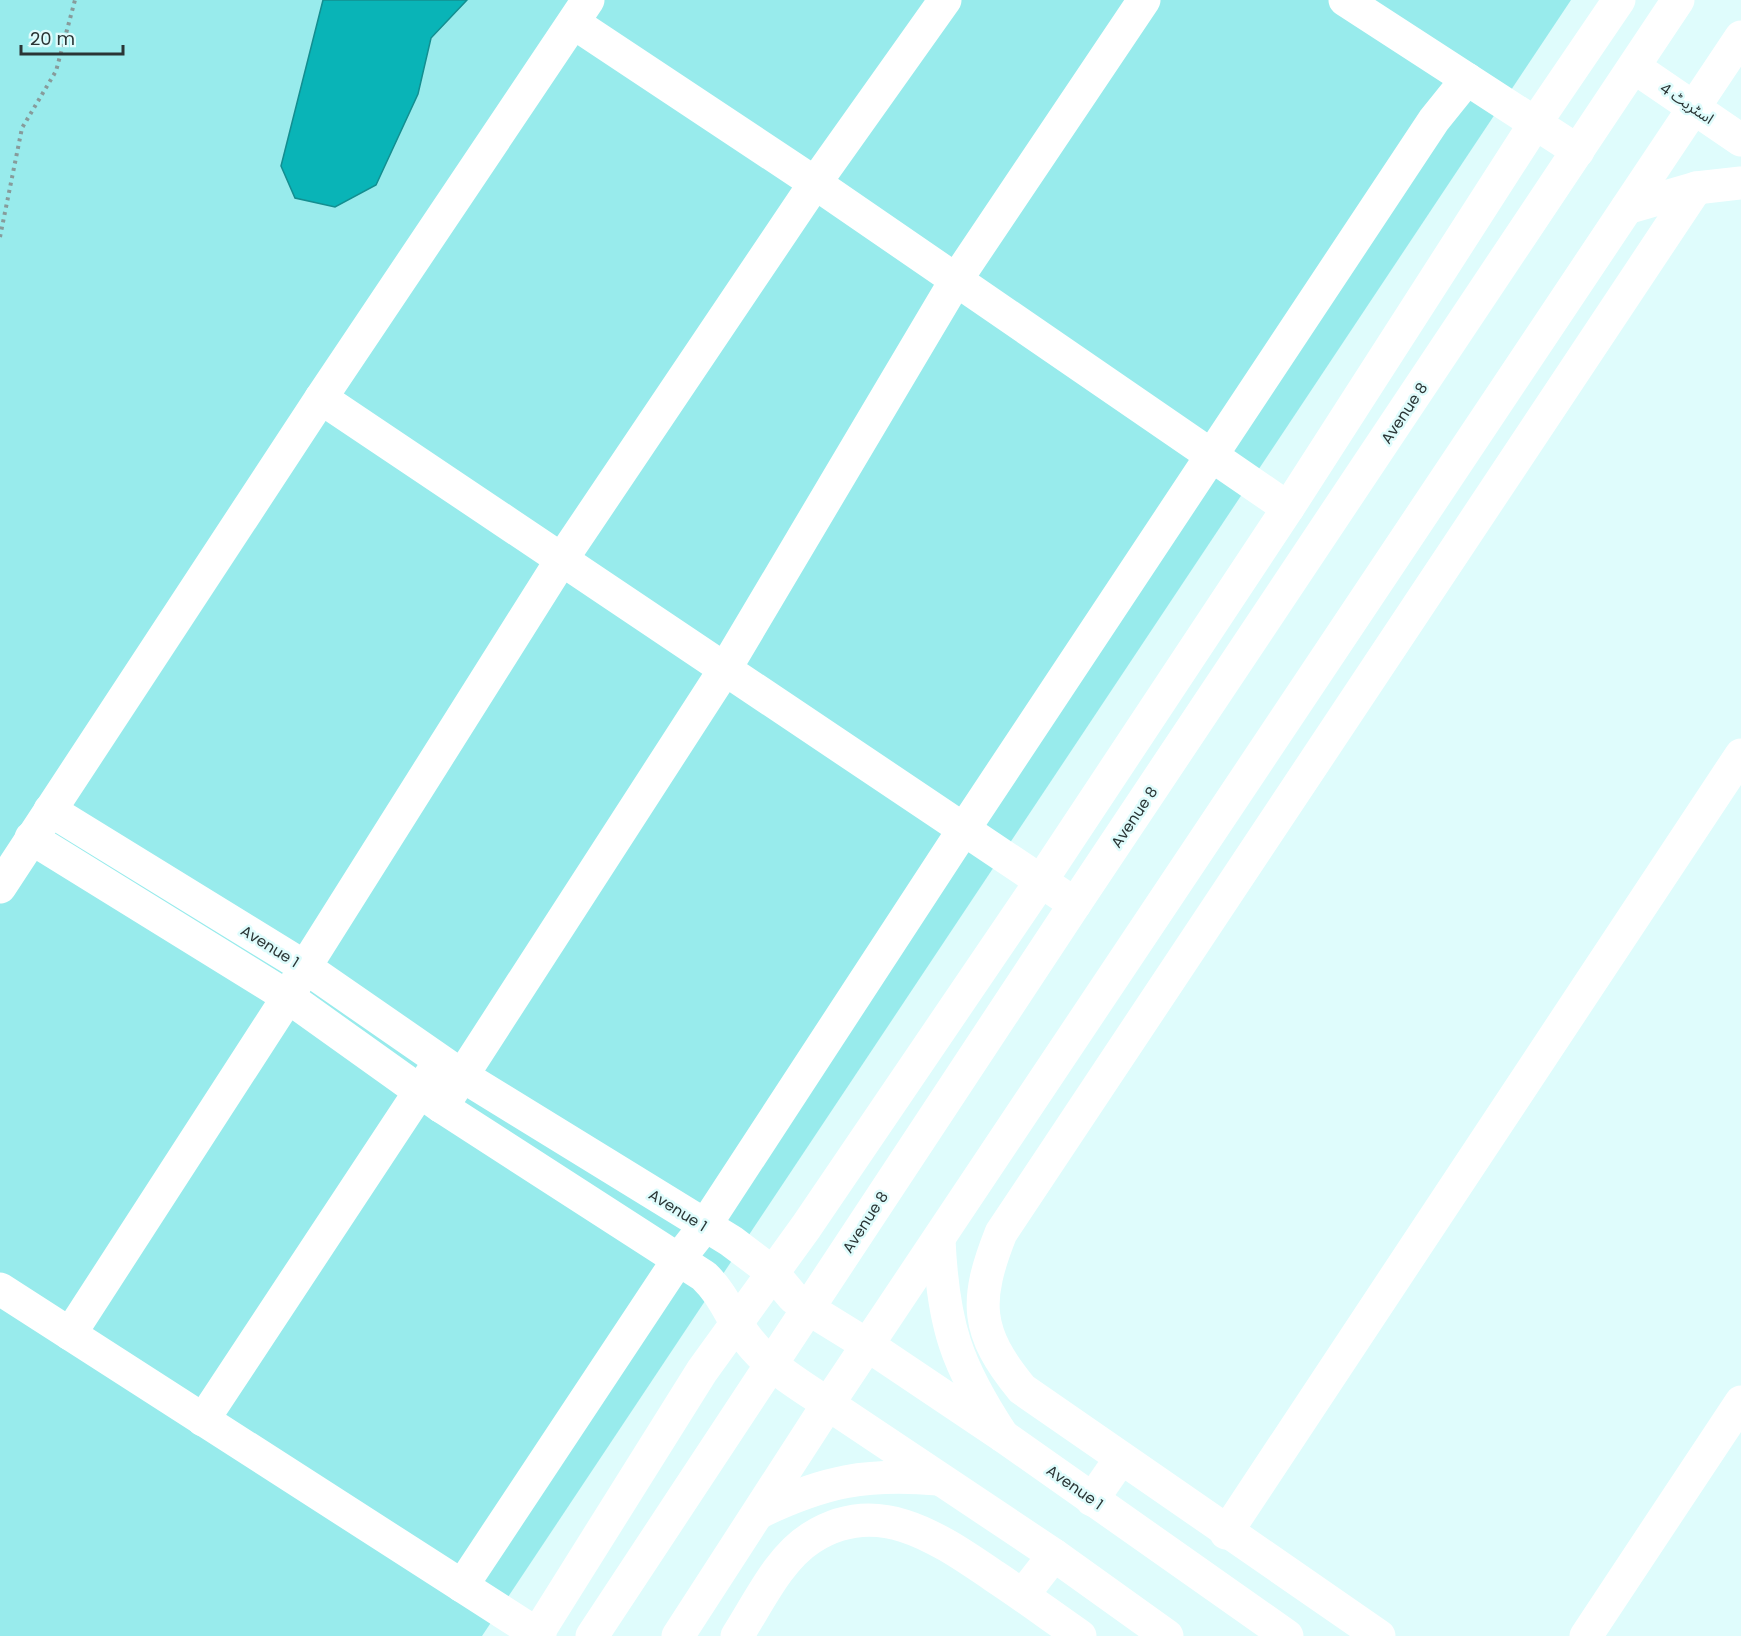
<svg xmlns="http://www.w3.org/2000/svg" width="1741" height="1636" viewBox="0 0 1741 1636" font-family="Poppins,'Noto Sans Arabic',sans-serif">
  <rect width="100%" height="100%" fill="#dffcfc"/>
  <polygon fill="#98ebec" points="0,0 1571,0 482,1636 0,1636"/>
  <polygon fill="#09b4b7" stroke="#138e90" stroke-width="1.5" points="323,0 467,0 431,38 418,94 376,185 335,207 295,198 281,166"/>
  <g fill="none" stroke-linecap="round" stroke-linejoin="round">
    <polyline stroke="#879b9b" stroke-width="4" stroke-dasharray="3 4.5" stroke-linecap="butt" points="0,237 22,128 56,71 75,0"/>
    <g stroke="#fff" stroke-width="33">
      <polyline points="1345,0 1578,151"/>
      <polyline points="574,23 815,183 1288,508"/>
      <polyline points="1634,67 1741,140"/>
      <polyline points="1627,208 1696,188 1741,183"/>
      <polyline points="321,398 1075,904"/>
      <polyline points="50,810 305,967 461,1075 731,1241 772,1272 793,1297 809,1309 869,1346"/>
      <path d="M31 838 288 997 442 1107 704 1276C725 1296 731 1319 749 1341 770 1368 800 1385 828 1404"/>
      <polyline points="0,887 321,398 588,0"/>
      <polyline points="442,1107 725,669 956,280 1144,0"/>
      <path d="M939 1240C943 1325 956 1365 1003 1436"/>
      <polyline points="0,1289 540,1636"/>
      <polyline points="70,1334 288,997 305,967 562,559 815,183 945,0"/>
      <polyline points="203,1420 432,1073"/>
      <polyline points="1092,1500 1121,1458"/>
      <path d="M760 1512C825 1481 866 1473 938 1479"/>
      <polyline points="1226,1533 1741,755"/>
      <polyline points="462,1586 678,1260 704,1227 964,829 1434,120 1467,79"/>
      <polyline points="1023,1595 1054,1555"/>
      <polyline points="536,1636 702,1371 806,1227 1041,881 1288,508 1536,122 1619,0"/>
      <path d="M737 1636C758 1604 778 1559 811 1538 878 1495 938 1538 994 1576 1023 1595 1051 1616 1080 1636"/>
      <path d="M1379 1636 1022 1389C975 1332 974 1301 1001 1233L1696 188"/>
      <polyline points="1586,1636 1741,1402"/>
    </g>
    <g stroke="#fff" stroke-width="33">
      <polyline points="869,1346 1003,1436 1287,1636"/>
      <polyline points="828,1404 1054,1555 1167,1636"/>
      <polyline points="592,1636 1075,904 1678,0"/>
      <polyline points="678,1636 828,1404 1741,37"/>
    </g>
  </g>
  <g text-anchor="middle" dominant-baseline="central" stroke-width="5" stroke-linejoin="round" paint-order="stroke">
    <g font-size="15" fill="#2a3535" stroke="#dffcfc">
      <text transform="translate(1687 103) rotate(34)">اسٹریٹ 4</text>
      <text transform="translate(1404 413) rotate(-56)">Avenue 8</text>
      <text transform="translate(1134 817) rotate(-56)">Avenue 8</text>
      <text transform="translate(270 946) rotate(32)">Avenue 1</text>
      <text transform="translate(678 1210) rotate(32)">Avenue 1</text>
      <text transform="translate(865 1222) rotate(-57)">Avenue 8</text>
      <text transform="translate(1075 1487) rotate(35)">Avenue 1</text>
    </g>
  </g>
  <path d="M21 45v9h102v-9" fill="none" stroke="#2a3535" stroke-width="3"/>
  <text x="30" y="45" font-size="18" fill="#2a3535" stroke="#dffcfc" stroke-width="4.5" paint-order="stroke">20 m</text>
</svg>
